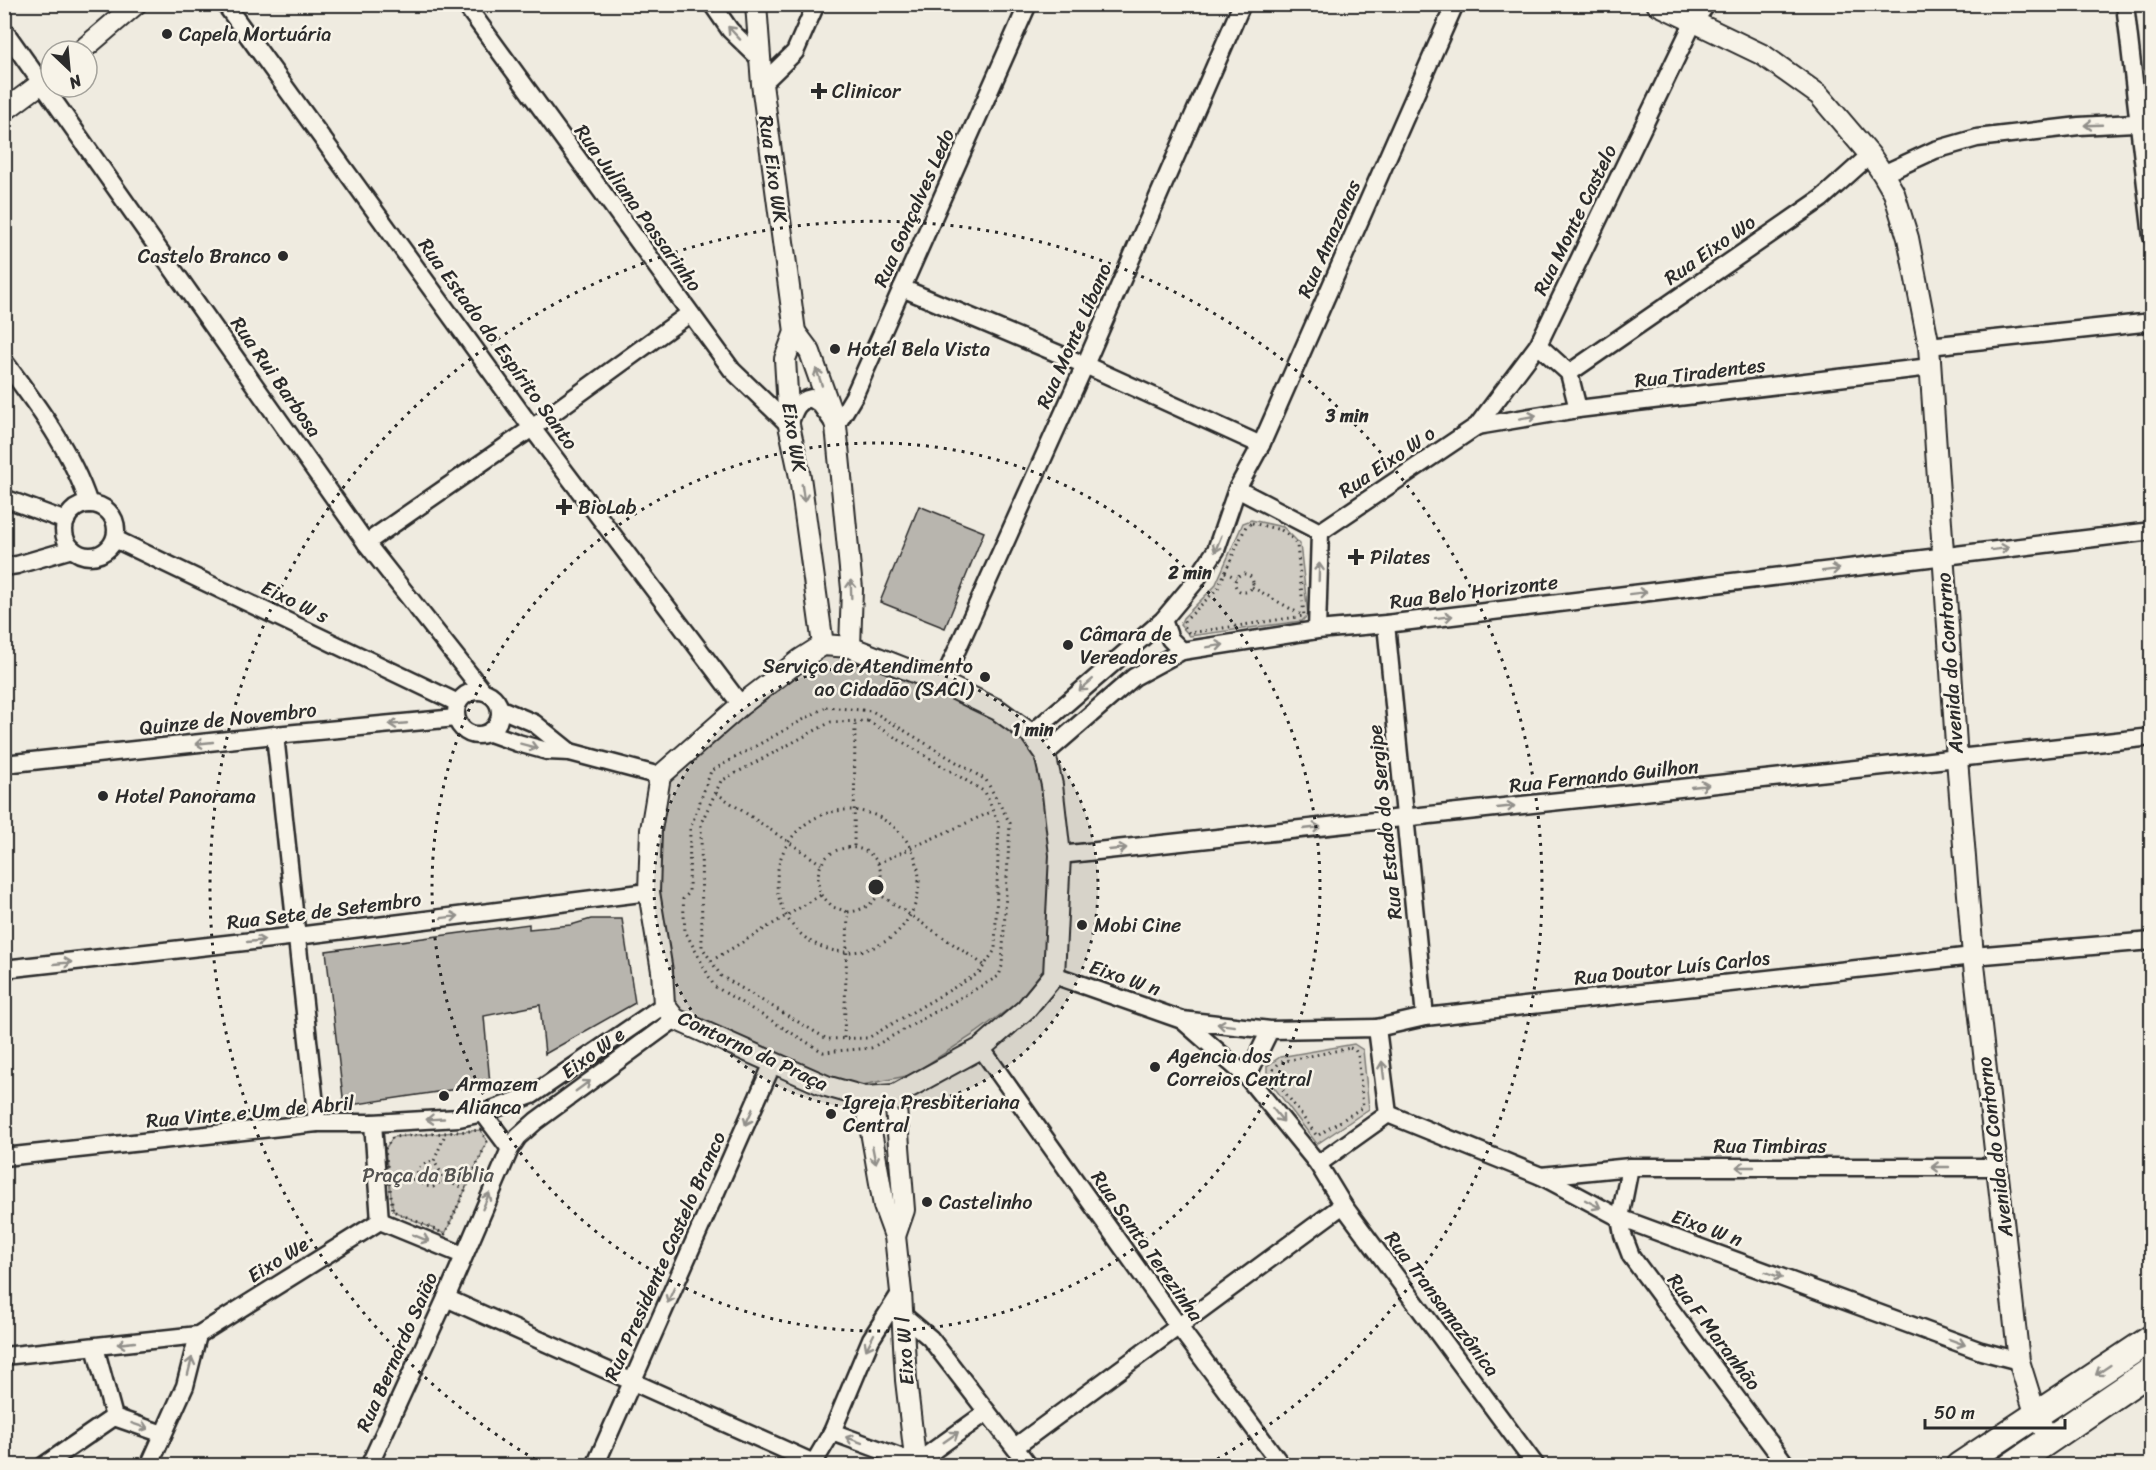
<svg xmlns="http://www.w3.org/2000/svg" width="2156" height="1470" viewBox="0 0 2156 1470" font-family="Sriracha,sans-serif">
  <rect width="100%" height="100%" fill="#efebe0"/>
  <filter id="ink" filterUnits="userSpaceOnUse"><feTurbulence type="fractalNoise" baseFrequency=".0167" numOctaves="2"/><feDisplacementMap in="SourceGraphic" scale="12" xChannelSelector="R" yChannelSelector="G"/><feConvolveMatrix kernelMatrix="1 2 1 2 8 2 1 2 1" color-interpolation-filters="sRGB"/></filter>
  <g filter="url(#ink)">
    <g fill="#cfcbc2" stroke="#7d7b76" stroke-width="1.5">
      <polygon points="1251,520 1283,527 1300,544 1308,615 1302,621 1190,636 1180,625 1183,618 1215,586 1243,523"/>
      <polygon points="834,645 940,688 993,719 1028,735 1042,755 1053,855 1050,969 1023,998 976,1033 911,1075 853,1087 776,1057 670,1008 652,891 662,777"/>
      <polygon points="1354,1044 1363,1050 1369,1109 1317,1144 1267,1078 1267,1066 1280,1057"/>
      <polygon points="481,1130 487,1142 445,1234 393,1211 385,1149 393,1137"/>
    </g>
    <g fill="#b8b5ae" stroke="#2b2b2b" stroke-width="1.5">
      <polygon points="919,506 984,532 945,628 880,602"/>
      <polygon points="591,919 622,919 635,1003 545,1054 540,1005 484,1016 490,1084 344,1106 326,951 529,924 529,929 571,925"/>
    </g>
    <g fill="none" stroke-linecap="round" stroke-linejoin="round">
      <g stroke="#2b2b2b" stroke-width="21">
        <g id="minor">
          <polyline points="225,4 532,428 741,705"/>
          <path d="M465 4 732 370 789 425C794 412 796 401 811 398L820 404 836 426 854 396 1028 4"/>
          <polyline points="712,4 730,30 760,59"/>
          <polyline points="2125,4 2152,237"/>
          <polyline points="4,30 366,543 482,690"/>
          <polyline points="762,84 795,52 816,4"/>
          <polyline points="1883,174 1935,150 1977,138 2079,126 2152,122"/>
          <polyline points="902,288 1085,365 1261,445"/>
          <polyline points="1538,345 1569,373 1578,409"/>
          <polyline points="1929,346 2152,322"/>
          <path d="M4 361C37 405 72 452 89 504"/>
          <polyline points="1569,373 1821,199 1870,155"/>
          <polyline points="1477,426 1578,409 1930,367"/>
          <polyline points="1237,489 1320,532 1317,630"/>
          <polyline points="4,498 66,521"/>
          <circle cx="90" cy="530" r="26"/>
          <polyline points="1320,532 1477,426 1538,345 1694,21 1707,4"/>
          <polyline points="115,539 458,703"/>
          <polyline points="366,543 532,428 689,314"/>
          <polyline points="4,567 17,565 72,549"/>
          <polyline points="1163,620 1170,639 1182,651"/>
          <polyline points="1386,624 1425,1017"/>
          <polyline points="942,683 1085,365 1242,4"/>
          <circle cx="478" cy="713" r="22"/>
          <polyline points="501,709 534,723 570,752"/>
          <polyline points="490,733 518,743 547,751 570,752 660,776"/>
          <polyline points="1031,734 1163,620 1194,583 1216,550 1237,489 1261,445 1455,4"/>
          <polyline points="275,735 317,1123"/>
          <polyline points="1045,754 1134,677 1182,651 1317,630 1386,624 2152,531"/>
          <polyline points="4,764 275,735 456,718"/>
          <polyline points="1060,855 2152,737"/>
          <polyline points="4,969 297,936 649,892"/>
          <polyline points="1054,975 1182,1020 1270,1030 1377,1028 1388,1114 1318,1164 1247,1077 1270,1030"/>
          <polyline points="1182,1020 1247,1077"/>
          <polyline points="1377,1028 1425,1017 1973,956 2152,941"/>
          <polyline points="981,1048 1179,1327 1282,1466"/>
          <polyline points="483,1113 510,1149"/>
          <polyline points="1388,1114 1541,1176 1620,1218 1981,1351 2019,1361"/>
          <polyline points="373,1123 380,1221"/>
          <polyline points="4,1157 317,1123 373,1123 459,1118 483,1113 532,1095 664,1005"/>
          <polyline points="1318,1164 1343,1205 1536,1466"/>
          <polyline points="1630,1167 1620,1218 1623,1235 1631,1256 1787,1466"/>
          <polyline points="1541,1176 1630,1167 1998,1167"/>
          <polyline points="380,1221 463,1255"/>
          <polyline points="446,1298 814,1463"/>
          <polyline points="903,1315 930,1338 1029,1466"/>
          <polyline points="95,1347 114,1417 163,1434"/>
          <polyline points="4,1356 198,1335 380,1221"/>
          <polyline points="832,1432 916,1463 987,1412"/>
          <polyline points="1015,1447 1343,1205"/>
          <polyline points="43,1466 114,1417"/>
          <polyline points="149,1466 185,1386 198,1335"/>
          <polyline points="369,1466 446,1298 510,1149 518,1137 536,1121 675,1019"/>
          <polyline points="595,1466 773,1063"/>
          <polyline points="812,1466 832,1432 871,1339 901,1292"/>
        </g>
      </g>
      <g stroke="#2b2b2b" stroke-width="24">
        <g id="tertiary">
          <polyline points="756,4 762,84 795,332 785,359 789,425 800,477 823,645"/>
          <polyline points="1657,4 1763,55 1819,95 1870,155 1883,174 1894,193 1908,238 1929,346 1957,759 1973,956 2019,1361 2036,1416 2050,1439"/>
          <polyline points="81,51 136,4"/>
          <polyline points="4,111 51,76"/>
          <polyline points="795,332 810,352 836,426 852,589 850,647"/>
          <polygon points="823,645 850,647 942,683 998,710 1031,734 1045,754 1052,785 1060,855 1054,975 1026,1009 981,1048 895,1095 865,1097 826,1086 675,1019 664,1005 662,971 649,892 651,830 660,776 741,705 801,659"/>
          <polyline points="895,1095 904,1210 895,1236"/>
          <polyline points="865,1097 884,1206 895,1236 901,1292 906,1380 916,1466"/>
        </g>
      </g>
      <g stroke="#2b2b2b" stroke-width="30">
        <g id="primary">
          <polyline points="1959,1466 2152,1338"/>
          <polyline points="2011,1466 2152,1370"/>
        </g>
      </g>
      <g stroke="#2b2b2b" stroke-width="3" stroke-dasharray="1.5 4.5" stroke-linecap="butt">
        <polygon points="1252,523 1281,530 1289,535 1297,545 1304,616 1189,633 1185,628 1184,622 1218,588 1246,526"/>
        <polyline points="1225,572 1236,578"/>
        <circle cx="1244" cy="583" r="9"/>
        <polyline points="1252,587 1300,614"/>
        <polygon points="826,707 872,711 986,780 1010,823 1002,966 999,976 871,1048 823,1052 714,986 685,931 683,899 689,893 690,829 711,771"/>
        <polygon points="868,721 985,792 999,824 995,950 979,973 868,1038 827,1039 721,976 702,947 701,823 721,781 831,722"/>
        <polyline points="716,793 821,864"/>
        <circle cx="848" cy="881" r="71"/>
        <polyline points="854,846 855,721"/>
        <polyline points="878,863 993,811"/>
        <polyline points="821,895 833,907 848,912"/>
        <path d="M711 961 821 895C800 835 897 829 879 894"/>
        <path d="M844 1038 848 912C861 911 872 905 879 894L984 965"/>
        <polygon points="1350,1048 1355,1050 1358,1055 1363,1107 1317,1136 1275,1079 1273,1070 1280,1062"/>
        <polygon points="481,1130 487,1142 445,1234 393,1211 385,1149 393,1137"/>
        <polyline points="444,1137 434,1161 440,1171 442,1181 466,1188"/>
        <path d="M417 1179C416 1167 422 1163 434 1161"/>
        <polyline points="394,1181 417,1179 424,1186 433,1187 442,1181"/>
      </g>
      <use href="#minor" stroke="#f7f3e8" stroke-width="16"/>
      <use href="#tertiary" stroke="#f7f3e8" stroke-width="20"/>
      <use href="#primary" stroke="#f7f3e8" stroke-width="26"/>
    </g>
    <defs><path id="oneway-shaft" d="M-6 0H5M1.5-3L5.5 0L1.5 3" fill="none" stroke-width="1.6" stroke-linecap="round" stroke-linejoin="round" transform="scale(1.5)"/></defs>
    <g stroke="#918f8a">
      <use href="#oneway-shaft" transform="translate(734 33) rotate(-133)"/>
      <use href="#oneway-shaft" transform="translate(2093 125) rotate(178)"/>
      <use href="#oneway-shaft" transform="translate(819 377) rotate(-109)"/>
      <use href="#oneway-shaft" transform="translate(1528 417) rotate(-10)"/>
      <use href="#oneway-shaft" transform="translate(803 493) rotate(82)"/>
      <use href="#oneway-shaft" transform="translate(1218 544) rotate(112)"/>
      <use href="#oneway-shaft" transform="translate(2000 549) rotate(-7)"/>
      <use href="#oneway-shaft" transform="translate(1831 570) rotate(-7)"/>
      <use href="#oneway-shaft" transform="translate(1319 572) rotate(-88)"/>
      <use href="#oneway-shaft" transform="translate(851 589) rotate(-92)"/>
      <use href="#oneway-shaft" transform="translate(1638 593) rotate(-7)"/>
      <use href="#oneway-shaft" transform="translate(1444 617) rotate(-7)"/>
      <use href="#oneway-shaft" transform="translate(1215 646) rotate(-9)"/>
      <use href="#oneway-shaft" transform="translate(1086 685) rotate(139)"/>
      <use href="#oneway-shaft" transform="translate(398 724) rotate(175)"/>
      <use href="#oneway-shaft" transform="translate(204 743) rotate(174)"/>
      <use href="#oneway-shaft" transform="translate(529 746) rotate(15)"/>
      <use href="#oneway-shaft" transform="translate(1700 786) rotate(-6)"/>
      <use href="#oneway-shaft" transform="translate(1506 807) rotate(-6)"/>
      <use href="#oneway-shaft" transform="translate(1312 828) rotate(-6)"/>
      <use href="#oneway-shaft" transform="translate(1118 849) rotate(-6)"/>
      <use href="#oneway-shaft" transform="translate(450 917) rotate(-7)"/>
      <use href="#oneway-shaft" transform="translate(256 941) rotate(-6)"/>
      <use href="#oneway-shaft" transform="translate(63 963) rotate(-6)"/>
      <use href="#oneway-shaft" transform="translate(1226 1025) rotate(-173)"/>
      <use href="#oneway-shaft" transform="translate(1383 1070) rotate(-97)"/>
      <use href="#oneway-shaft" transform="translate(583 1086) rotate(-36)"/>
      <use href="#oneway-shaft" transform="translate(1278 1115) rotate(51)"/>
      <use href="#oneway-shaft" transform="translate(749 1117) rotate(114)"/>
      <use href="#oneway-shaft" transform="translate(435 1119) rotate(177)"/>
      <use href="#oneway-shaft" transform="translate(874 1155) rotate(79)"/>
      <use href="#oneway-shaft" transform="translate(1745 1167) rotate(-180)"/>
      <use href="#oneway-shaft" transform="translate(1940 1167) rotate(-180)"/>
      <use href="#oneway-shaft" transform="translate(486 1201) rotate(-67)"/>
      <use href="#oneway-shaft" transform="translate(1593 1204) rotate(28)"/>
      <use href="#oneway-shaft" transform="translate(421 1238) rotate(22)"/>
      <use href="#oneway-shaft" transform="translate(1774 1275) rotate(20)"/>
      <use href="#oneway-shaft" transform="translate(671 1295) rotate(114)"/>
      <use href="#oneway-shaft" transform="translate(870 1342) rotate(117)"/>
      <use href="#oneway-shaft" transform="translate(1957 1342) rotate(20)"/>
      <use href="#oneway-shaft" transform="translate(126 1343) rotate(174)"/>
      <use href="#oneway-shaft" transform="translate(190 1366) rotate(-76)"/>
      <use href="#oneway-shaft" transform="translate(2103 1370) rotate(146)"/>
      <use href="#oneway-shaft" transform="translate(140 1426) rotate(19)"/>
      <use href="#oneway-shaft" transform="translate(951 1437) rotate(-35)"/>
      <use href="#oneway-shaft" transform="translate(854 1440) rotate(-160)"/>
    </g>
  </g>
  <circle cx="876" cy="887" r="222" fill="#2b2b2b" fill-opacity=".12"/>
  <g fill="none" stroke="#2b2b2b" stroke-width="3" stroke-dasharray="3 6">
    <circle cx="876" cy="887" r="222"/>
    <circle cx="876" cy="887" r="444"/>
    <path d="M543 1464A666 666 0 1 1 1209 1464"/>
  </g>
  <g fill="#2b2b2b" stroke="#f7f3e8" stroke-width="2">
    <circle cx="167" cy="34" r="6"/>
    <path d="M816 82h6v6h6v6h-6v6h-6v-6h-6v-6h6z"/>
    <circle cx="283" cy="256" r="6"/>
    <circle cx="835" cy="349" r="6"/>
    <path d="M561 498h6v6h6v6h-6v6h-6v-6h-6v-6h6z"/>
    <path d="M1353 548h6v6h6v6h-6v6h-6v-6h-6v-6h6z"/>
    <circle cx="1068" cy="645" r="6"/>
    <circle cx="985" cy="677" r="6"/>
    <circle cx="103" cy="796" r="6"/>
    <circle cx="1082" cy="925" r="6"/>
    <circle cx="1155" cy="1067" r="6"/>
    <circle cx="444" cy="1096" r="6"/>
    <circle cx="831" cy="1114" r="6"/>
    <circle cx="927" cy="1202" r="6"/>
  </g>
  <g text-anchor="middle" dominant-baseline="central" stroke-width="5" stroke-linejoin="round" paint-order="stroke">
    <g font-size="20" fill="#2b2b2b" stroke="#f7f3e8" text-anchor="start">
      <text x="179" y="34">Capela Mortuária</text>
      <text x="832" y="91">Clinicor</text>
      <text x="271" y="256" text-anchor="end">Castelo Branco</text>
      <text x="847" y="349">Hotel Bela Vista</text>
      <text x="578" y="507">BioLab</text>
      <text x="1370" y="557">Pilates</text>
      <text x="1080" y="634">Câmara de<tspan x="1080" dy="23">Vereadores</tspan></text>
      <text x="973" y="666" text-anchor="end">Serviço de Atendimento<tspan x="973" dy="23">ao Cidadão (SACI)</tspan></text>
      <text x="115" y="796">Hotel Panorama</text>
      <text x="1094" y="925">Mobi Cine</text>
      <text x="1167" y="1056">Agencia dos<tspan x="1167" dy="23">Correios Central</tspan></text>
      <text x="456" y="1084">Armazem<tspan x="456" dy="23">Alianca</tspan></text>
      <text x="843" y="1102">Igreja Presbiteriana<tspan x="843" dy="23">Central</tspan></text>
      <text x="939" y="1202">Castelinho</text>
    </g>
    <g font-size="20" fill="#2b2b2b" stroke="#f7f3e8">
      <text transform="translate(773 169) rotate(82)">Rua Eixo WK</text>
      <text transform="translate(638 208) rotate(54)">Rua Juliana Passarinho</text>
      <text transform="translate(914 208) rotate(-66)">Rua Gonçalves Ledo</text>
      <text transform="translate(1575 220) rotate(-64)">Rua Monte Castelo</text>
      <text transform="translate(1329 239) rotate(-66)">Rua Amazonas</text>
      <text transform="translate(1710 250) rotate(-35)">Rua Eixo Wo</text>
      <text transform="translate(1074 336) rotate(-66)">Rua Monte Líbano</text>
      <text transform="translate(498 344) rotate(54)">Rua Estado do Espírito Santo</text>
      <text transform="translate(1700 373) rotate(-7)">Rua Tiradentes</text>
      <text transform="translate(276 377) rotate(55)">Rua Rui Barbosa</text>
      <text transform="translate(794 437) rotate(81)">Eixo WK</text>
      <text transform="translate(1387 462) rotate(-34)">Rua Eixo W o</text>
      <text transform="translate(1474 592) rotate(-7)">Rua Belo Horizonte</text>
      <text transform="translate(295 602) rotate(26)">Eixo W s</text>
      <text transform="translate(1950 663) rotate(-94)">Avenida do Contorno</text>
      <text transform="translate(228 719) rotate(-6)">Quinze de Novembro</text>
      <text transform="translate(1604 776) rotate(-6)">Rua Fernando Guilhon</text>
      <text transform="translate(1385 822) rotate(-96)">Rua Estado do Sergipe</text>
      <text transform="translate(324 911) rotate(-7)">Rua Sete de Setembro</text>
      <text transform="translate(1672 968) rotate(-6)">Rua Doutor Luís Carlos</text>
      <text transform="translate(1125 978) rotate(19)">Eixo W n</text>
      <text transform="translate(753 1051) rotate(25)">Contorno da Praça</text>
      <text transform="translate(593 1053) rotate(-36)">Eixo W e</text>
      <text transform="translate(250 1112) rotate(-5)">Rua Vinte e Um de Abril</text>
      <text x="1770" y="1146">Rua Timbiras</text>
      <text transform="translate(1995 1147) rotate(-97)">Avenida do Contorno</text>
      <text transform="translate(1707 1228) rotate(20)">Eixo W n</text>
      <text transform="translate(1147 1246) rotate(55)">Rua Santa Terezinha</text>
      <text transform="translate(665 1256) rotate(-66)">Rua Presidente Castelo Branco</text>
      <text transform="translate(278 1260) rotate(-32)">Eixo We</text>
      <text transform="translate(1442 1304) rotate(53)">Rua Transamazônica</text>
      <text transform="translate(1714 1332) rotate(53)">Rua F Maranhão</text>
      <text transform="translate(905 1351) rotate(-94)">Eixo W l</text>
      <text transform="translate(397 1352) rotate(-66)">Rua Bernardo Saião</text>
    </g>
    <g font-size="20" fill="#545351" stroke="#f7f3e8">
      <text x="428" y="1175">Praça da Bíblia</text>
    </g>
  </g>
  <circle cx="876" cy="887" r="9" fill="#2b2b2b" stroke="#f7f3e8" stroke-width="3"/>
  <g font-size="18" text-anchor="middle" font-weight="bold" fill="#2b2b2b" stroke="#f7f3e8" stroke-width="5" stroke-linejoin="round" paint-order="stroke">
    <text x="1347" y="422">3 min</text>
    <text x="1190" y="579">2 min</text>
    <text x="1033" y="736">1 min</text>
  </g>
  <rect width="2156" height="1470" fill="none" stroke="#f7f3e8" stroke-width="24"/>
  <rect x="12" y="12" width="2132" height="1446" fill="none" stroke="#2b2b2b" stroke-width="2" filter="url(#ink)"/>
  <g transform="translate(69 69) rotate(154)"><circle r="28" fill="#f7f3e8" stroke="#a5a39c" stroke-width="1.5"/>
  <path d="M0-4.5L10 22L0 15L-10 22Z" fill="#2b2b2b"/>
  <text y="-9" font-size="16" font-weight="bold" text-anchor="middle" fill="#2b2b2b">N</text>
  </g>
  <path d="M1925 1419v9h140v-9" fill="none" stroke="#2b2b2b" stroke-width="3"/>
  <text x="1934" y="1419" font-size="18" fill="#2b2b2b" stroke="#f7f3e8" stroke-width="4.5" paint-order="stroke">50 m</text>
</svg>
